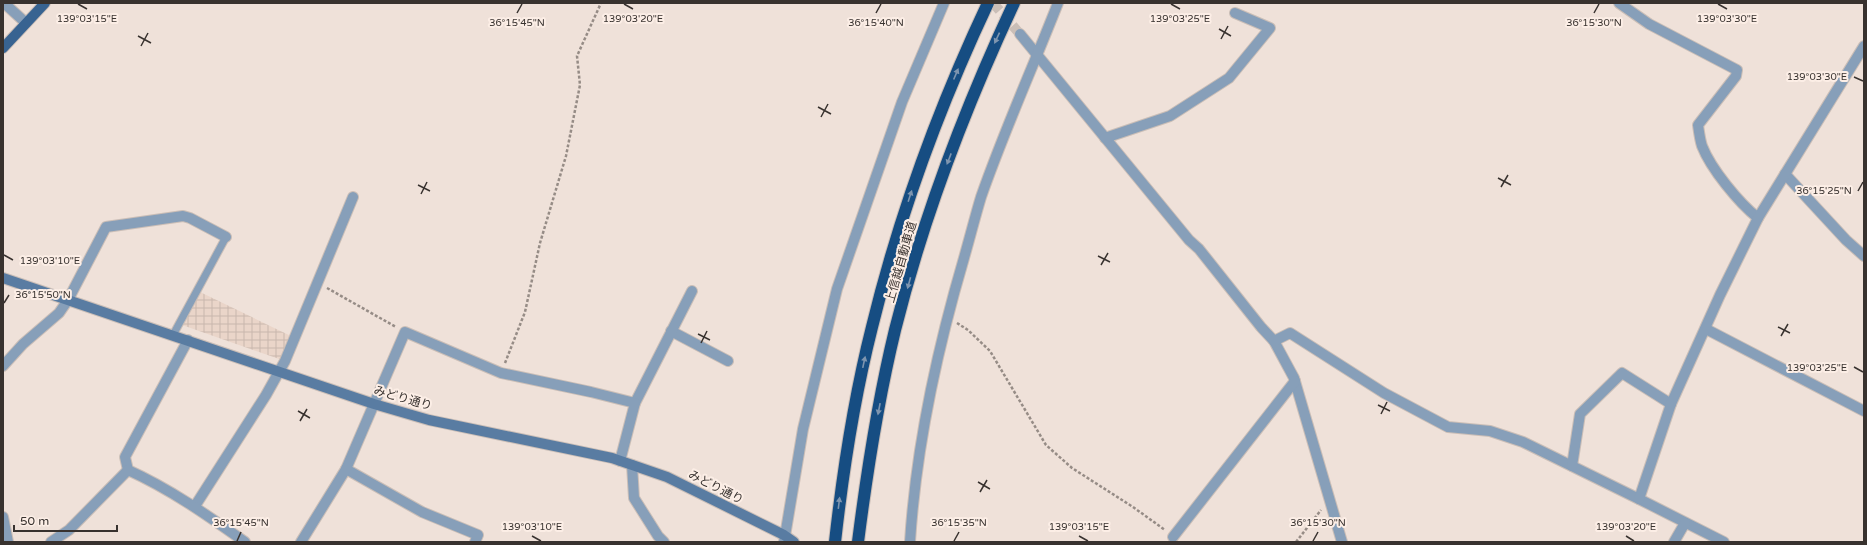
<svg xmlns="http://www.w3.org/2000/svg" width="1867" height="545" viewBox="0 0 1867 545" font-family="'Varela Round','Noto Sans JP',sans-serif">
  <defs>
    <pattern id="industrial-grid" width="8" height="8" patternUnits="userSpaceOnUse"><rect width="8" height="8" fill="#ead5c9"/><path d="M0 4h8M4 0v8" fill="none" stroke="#c9b7ad"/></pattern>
  </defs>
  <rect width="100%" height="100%" fill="#efe1d9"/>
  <polygon fill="url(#industrial-grid)" points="200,292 293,337 282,360 182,325"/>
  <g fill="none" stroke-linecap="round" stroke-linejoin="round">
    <polyline stroke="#cabeb7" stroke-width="10" stroke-dasharray="10 5" stroke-linecap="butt" points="993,3 1020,34"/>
    <g stroke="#cabeb7" stroke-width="9">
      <polyline id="lane" points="173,335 226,237"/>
    </g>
    <g stroke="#cabeb7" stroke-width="12">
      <g id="street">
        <polyline points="4,3 26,23"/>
        <path d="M1619 3 1649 24 1737 70 1736 76 1698 125C1699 132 1700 140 1702 146 1711 169 1739 203 1758 218"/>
        <polyline points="1020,34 1189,240 1199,249 1261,327 1274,341 1294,378 1342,542"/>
        <polyline points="1105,138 1170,116 1229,78 1270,28 1235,13"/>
        <polyline points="1785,174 1846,240 1864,256"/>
        <polyline points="1706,329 1864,411"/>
        <polyline points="671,331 728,361"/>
        <polyline points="1274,341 1290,333 1384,393 1448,427 1490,431 1523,442 1639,499 1724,542"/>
        <polyline points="3,366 23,344 59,313 68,300 106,227 183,216 190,218 226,237"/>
        <polyline points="635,403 692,291"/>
        <polyline points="632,465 634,498 658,536 664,542"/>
        <polyline points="1572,466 1580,414 1622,373 1671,404"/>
        <polyline points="346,469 422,512 478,535 475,542"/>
        <polyline points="128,470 125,457 188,340"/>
        <polyline points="1639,499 1671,404 1720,295 1758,218 1864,46"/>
        <polyline points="195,506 266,395 285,361 353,197"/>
        <polyline points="3,517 8,542"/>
        <polyline points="1173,537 1295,381"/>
        <path d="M51 542 69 530 128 470C170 489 207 515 245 542"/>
        <polyline points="301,542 346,469 405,332 501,373 591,392 635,403 620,461"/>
        <polyline points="784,542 803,429 837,289 902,102 944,3"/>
        <path d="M910 542C916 446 937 350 964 258 970 237 975 217 981 197 1004 131 1033 67 1058 3"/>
        <polyline points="1674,542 1685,523"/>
      </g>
    </g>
    <g stroke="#cabeb7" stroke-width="12">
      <polyline id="secondary" points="3,278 374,404 429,420 612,458 667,477 784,535 794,542"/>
    </g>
    <g stroke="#cabeb7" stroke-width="12">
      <polyline id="primary" points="3,48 45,3"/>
    </g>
    <g stroke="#cabeb7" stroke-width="14">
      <g id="highway">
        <path d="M835 542C843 470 854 398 872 327 899 216 939 107 988 3"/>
        <path d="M858 542C867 471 878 400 895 330 923 218 965 108 1014 3"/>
      </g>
    </g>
    <g stroke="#968c86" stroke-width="2.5" stroke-dasharray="3 2" stroke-linecap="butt">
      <polyline points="327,288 396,327"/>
      <polyline points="957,323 968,330 990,351 1046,445 1072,468 1133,507 1165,530"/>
      <polyline points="505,363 525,312 540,243 566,156 580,85 577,56 601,3"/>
      <polyline points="1296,542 1321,510"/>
    </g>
    <use href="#lane" stroke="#879fb9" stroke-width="7"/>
    <use href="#street" stroke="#879fb9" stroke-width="10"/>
    <use href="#secondary" stroke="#597ca2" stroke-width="10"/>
    <use href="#primary" stroke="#386391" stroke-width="10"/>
    <use href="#highway" stroke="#164d82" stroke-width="12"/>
  </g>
  <defs><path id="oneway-solid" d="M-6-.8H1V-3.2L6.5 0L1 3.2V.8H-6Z"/></defs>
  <g fill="#7e95af">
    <use href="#oneway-solid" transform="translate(997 38) rotate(115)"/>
    <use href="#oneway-solid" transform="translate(956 74) rotate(-67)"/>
    <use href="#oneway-solid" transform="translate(949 159) rotate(111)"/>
    <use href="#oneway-solid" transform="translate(910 196) rotate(-72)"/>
    <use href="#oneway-solid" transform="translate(909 283) rotate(105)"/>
    <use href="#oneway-solid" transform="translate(864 362) rotate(-78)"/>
    <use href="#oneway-solid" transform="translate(879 409) rotate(101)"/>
    <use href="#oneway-solid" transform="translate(839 503) rotate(-83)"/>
  </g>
  <path fill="none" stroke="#38322f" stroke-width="1.5" d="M78 4 87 9M624 4 633 9M1171 4 1180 9M1718 4 1727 9M517 13 522 4M876 13 881 4M1594 13 1599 4M1219 29 1231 36M138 36 151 43M1221 39 1228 26M141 46 148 33M1854 77 1863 81M818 107 831 114M821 117 828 104M1498 178 1511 185M418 185 430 191M1501 187 1508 175M1858 191 1863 182M421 194 427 182M4 255 13 260M1098 256 1110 262M1101 265 1108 253M4 303 9 295M1778 327 1790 333M698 334 710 340M1781 336 1788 324M701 343 707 331M1854 367 1863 372M1378 405 1390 411M298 411 310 418M1381 414 1387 402M300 421 307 409M978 482 990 489M980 492 987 480M532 536 541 541M1079 536 1088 541M1626 536 1634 541M237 541 241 532M954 541 959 532M1313 541 1318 532"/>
  <g text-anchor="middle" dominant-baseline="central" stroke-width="4" stroke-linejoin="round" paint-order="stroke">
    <g font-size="12" fill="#38322f" stroke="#fceee6">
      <text transform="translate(901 262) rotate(-74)">上信越自動車道</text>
      <text transform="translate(403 398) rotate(16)">みどり通り</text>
      <text transform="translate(716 487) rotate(27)">みどり通り</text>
    </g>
  </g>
  <g font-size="10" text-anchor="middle" fill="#38322f" stroke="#fceee6" stroke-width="4" stroke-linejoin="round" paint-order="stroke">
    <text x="1727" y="22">139°03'30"E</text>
    <text x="87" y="22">139°03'15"E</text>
    <text x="633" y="22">139°03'20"E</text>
    <text x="1180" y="22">139°03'25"E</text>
    <text x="517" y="26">36°15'45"N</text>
    <text x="876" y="26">36°15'40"N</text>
    <text x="1594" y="26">36°15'30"N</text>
    <text x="1817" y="80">139°03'30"E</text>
    <text x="1824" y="194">36°15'25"N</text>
    <text x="50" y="264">139°03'10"E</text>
    <text x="43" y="298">36°15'50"N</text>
    <text x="1817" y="371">139°03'25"E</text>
    <text x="241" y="526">36°15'45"N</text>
    <text x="959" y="526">36°15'35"N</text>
    <text x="1318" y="526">36°15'30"N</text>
    <text x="532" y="530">139°03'10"E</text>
    <text x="1079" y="530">139°03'15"E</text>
    <text x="1626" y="530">139°03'20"E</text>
  </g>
  <rect width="1867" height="545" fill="none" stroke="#38322f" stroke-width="8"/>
  <path d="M14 525v6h103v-6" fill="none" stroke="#38322f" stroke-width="2"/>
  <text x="20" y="525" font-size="12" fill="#38322f" stroke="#fceee6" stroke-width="3" paint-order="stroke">50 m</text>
</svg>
